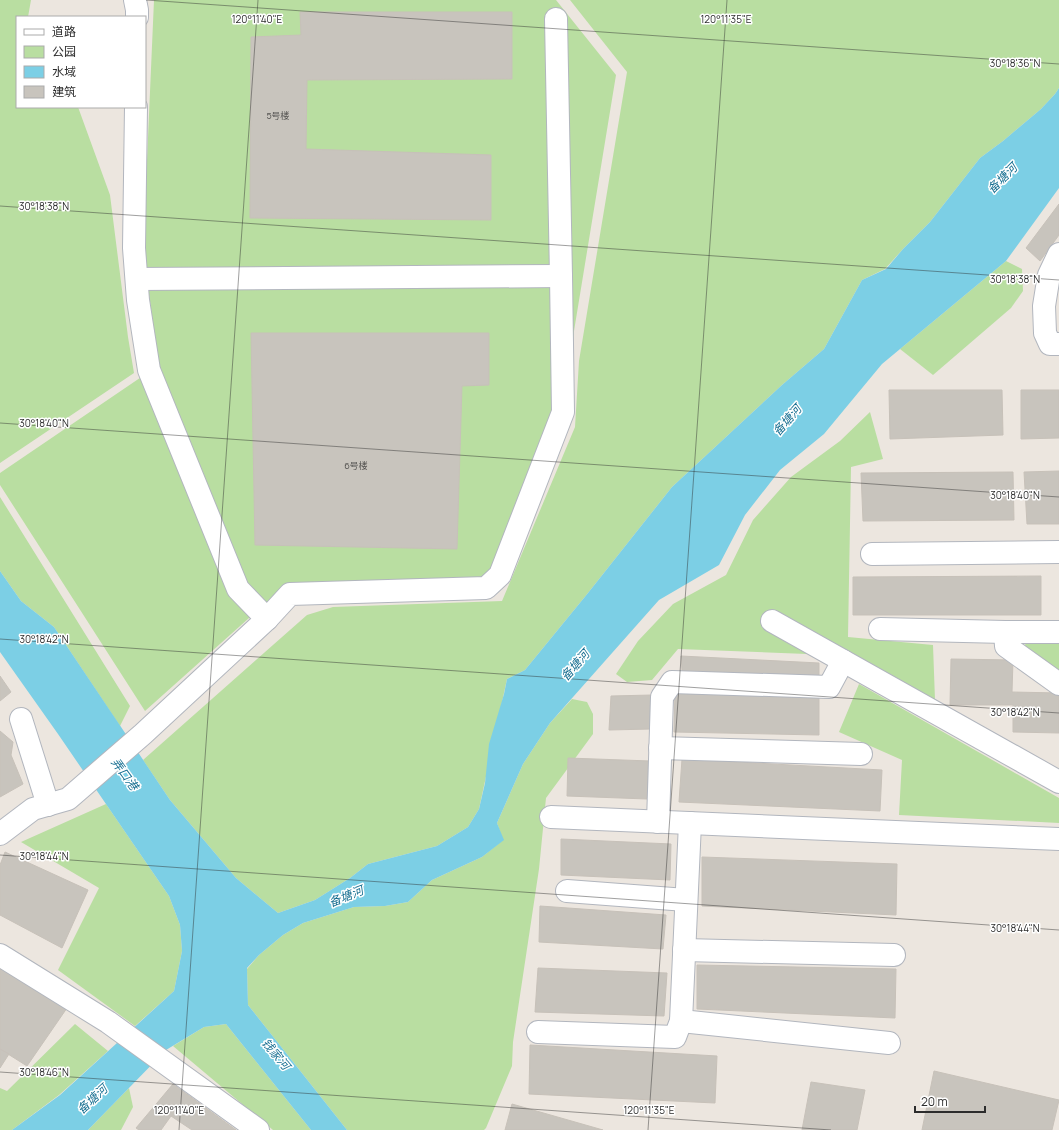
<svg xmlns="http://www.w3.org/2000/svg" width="1059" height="1130" viewBox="0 0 1059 1130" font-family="Manrope,'Noto Sans SC',sans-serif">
  <rect width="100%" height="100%" fill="#ece6df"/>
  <g fill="#b9dea1">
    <polygon points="0,0 31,0 28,17 17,17 17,107 78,107 110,195 128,337 134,373 0,463"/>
    <polygon points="154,0 556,0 616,75 574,331 566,424 498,593 267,602 145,711 0,485 0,473 159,365 143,252"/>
    <polygon points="570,0 1059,0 1059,88 1055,94 1041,109 1003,141 980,158 930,222 903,249 885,269 862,280 824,349 782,385 672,487 588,593 525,670 507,679 479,809 468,827 437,846 368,864 350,878 315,900 278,913 236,878 170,800 143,760 307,615 333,607 502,601 575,427 579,361 627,72"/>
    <polygon points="1006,261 1022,269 1023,291 1011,308 933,375 900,349"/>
    <polygon points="870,412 883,459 851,467 848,637 933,645 935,700 820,639 807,654 678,649 652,680 627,682 616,674 638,641 673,604 726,575 753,520 791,477 840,441"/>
    <polygon points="0,497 130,706 120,726 54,627 21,601 0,571"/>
    <polygon points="1027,624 1059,624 1059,678 1024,659"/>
    <polygon points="859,684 1059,798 1059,823 899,815 902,760 839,732"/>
    <polygon points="572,699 587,702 593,714 593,734 546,798 539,869 513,1042 512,1066 486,1128 484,1130 347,1130 248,1005 247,969 259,955 283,935 303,923 354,907 385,906 408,902 432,880 482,857 503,840 497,823 523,764 550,723"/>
    <polygon points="106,804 169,896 180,925 182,951 174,991 135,1026 58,970 99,888 21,842"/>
    <polygon points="75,1024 108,1051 59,1095 12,1130 0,1130 0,1088 7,1091"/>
    <polygon points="226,1024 311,1130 273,1130 173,1046 204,1027"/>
    <polygon points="129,1088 133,1107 121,1130 88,1130"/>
  </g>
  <polygon fill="#7ccfe5" points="1059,88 1059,188 1006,261 882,364 824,434 780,470 745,515 719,565 659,600 550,723 523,764 497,823 504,840 482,857 432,880 408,902 385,906 354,907 303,923 283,935 259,955 247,968 248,1005 347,1130 311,1130 226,1024 204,1027 166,1050 88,1130 12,1130 60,1095 174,991 182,951 180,925 169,896 58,734 0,652 0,571 21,601 54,627 170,800 236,878 278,913 315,900 350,878 368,864 437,846 468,827 479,809 485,783 489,744 504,694 507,679 525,670 588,593 672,487 782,385 824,349 862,280 886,269 903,249 930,222 980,158 1003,141 1041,109 1055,94"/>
  <g fill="#c8c4bd" stroke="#c7c1b9">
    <polygon points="300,12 512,12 512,79 307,80 306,149 491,155 491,220 250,218 251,37 301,35"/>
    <polygon points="1059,204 1059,235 1040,261 1026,248"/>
    <polygon points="251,333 489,333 489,385 462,386 457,549 255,545"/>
    <polygon points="889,390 1002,390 1003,435 890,439"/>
    <polygon points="1021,390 1059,390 1059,438 1021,439"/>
    <polygon points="1059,471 1059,524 1027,524 1024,472"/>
    <polygon points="1013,472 1014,520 863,521 861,473"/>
    <polygon points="1041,576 1041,615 853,615 853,577"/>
    <polygon points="681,656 819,663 819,678 682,671"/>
    <polygon points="951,659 1013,660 1012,692 1059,693 1059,733 1013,732 1013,705 950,705"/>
    <polygon points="0,676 11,692 0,701"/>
    <polygon points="675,690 819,696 819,735 674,732"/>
    <polygon points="652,695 651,729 609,730 611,696"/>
    <polygon points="0,731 13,742 11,755 23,784 0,797"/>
    <polygon points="568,758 650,761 647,799 567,796"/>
    <polygon points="682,759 882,770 880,811 679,802"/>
    <polygon points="561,839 671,844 670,880 561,875"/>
    <polygon points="5,852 88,890 62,948 0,915 0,865"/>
    <polygon points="702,857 897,864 896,915 702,906"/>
    <polygon points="540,906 666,915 663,949 539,942"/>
    <polygon points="697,965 896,969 895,1018 697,1009"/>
    <polygon points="0,968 67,1008 27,1066 0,1049"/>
    <polygon points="538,968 667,973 664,1016 535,1012"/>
    <polygon points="530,1045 717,1056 715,1103 529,1094"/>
    <polygon points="0,1049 9,1054 0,1068"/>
    <polygon points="934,1071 1059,1100 1052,1130 922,1130"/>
    <polygon points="811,1082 865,1090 857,1130 802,1130"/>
    <polygon points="173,1084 236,1130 192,1130 171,1116 161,1130 139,1130 136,1128"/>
    <polygon points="512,1104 603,1130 505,1130"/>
  </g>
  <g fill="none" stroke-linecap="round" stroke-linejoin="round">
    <g stroke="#b2b6be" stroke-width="24">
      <g id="minor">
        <polyline points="135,0 137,10 137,17"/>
        <polyline points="136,107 134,248 138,300 149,370 238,589 267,619"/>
        <polyline points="1059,254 1049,275 1044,306 1045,333 1050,344 1059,344"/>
        <polyline points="137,279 561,276"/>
        <polyline points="872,554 1059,552"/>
        <polyline points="772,621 1059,782"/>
        <polyline points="880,629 1005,632 1059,632"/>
        <polyline points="1005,632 1006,646 1059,684"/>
        <polyline points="21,719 48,805"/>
        <polyline points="660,748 861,754"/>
        <polyline points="551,817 1059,839"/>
        <polyline points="658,822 662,697 672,682 829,687 843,661"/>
        <polyline points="0,834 33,809 68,799 143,734 267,619 290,594 486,588 500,575 563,412 561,276 556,19"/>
        <polyline points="567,891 686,900"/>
        <polyline points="684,950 894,955"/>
        <polyline points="0,955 108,1022 258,1130"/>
        <polyline points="681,1021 889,1043"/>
        <polyline points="538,1032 675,1037 681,1021 690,823"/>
      </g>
    </g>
    <use href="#minor" stroke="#fff" stroke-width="22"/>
  </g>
  <path fill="none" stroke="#2c2c2c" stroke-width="1" stroke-opacity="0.45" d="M146 0 1059 64M0 206 1059 280M0 423 1059 497M0 639 1059 713M0 855 1059 930M0 1072 831 1130M179 1130 258 0M648 1130 727 0"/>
  <g text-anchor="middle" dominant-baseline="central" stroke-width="3" stroke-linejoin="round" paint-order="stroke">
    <g font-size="9" fill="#535250">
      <text x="278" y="115">5号楼</text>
      <text x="356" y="465">6号楼</text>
    </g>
    <g font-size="12" font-style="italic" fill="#197092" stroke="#fff">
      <text transform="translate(1002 178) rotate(-45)">备塘河</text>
      <text transform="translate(787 420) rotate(-49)">备塘河</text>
      <text transform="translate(575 665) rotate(-49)">备塘河</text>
      <text transform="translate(125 774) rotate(54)">弄口港</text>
      <text transform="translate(346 896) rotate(-22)">备塘河</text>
      <text transform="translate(276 1054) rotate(50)">钱家河</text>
      <text transform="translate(92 1099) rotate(-43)">备塘河</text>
    </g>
  </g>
  <g font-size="10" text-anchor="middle" fill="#2c2c2c" stroke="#fff" stroke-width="3" stroke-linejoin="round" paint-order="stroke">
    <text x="257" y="23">120°11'40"E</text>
    <text x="726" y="23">120°11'35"E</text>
    <text x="1015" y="67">30°18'36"N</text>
    <text x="44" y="210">30°18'38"N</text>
    <text x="1015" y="283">30°18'38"N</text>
    <text x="44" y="427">30°18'40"N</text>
    <text x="1015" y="499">30°18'40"N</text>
    <text x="44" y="643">30°18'42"N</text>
    <text x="1015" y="716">30°18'42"N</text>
    <text x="44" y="860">30°18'44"N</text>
    <text x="1015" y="932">30°18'44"N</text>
    <text x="44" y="1076">30°18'46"N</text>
    <text x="179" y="1114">120°11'40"E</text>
    <text x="649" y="1114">120°11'35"E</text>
  </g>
  <rect x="16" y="16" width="130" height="92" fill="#ffffff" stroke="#ababab"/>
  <rect x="24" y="29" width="20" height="6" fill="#ffffff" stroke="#ababab"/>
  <text x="52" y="36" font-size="12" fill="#2c2c2c">道路</text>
  <rect x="24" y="46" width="20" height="12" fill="#b9dea1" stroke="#ababab"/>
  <text x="52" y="56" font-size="12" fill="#2c2c2c">公园</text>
  <rect x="24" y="66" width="20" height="12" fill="#7ccfe5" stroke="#ababab"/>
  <text x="52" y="76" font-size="12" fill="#2c2c2c">水域</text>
  <rect x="24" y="86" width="20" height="12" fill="#c8c4bd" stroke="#ababab"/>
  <text x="52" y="96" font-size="12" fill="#2c2c2c">建筑</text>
  <path d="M915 1106v6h70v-6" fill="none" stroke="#2c2c2c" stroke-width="2"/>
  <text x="921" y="1106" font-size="12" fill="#2c2c2c" stroke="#ffffff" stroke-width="3" paint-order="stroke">20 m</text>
</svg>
